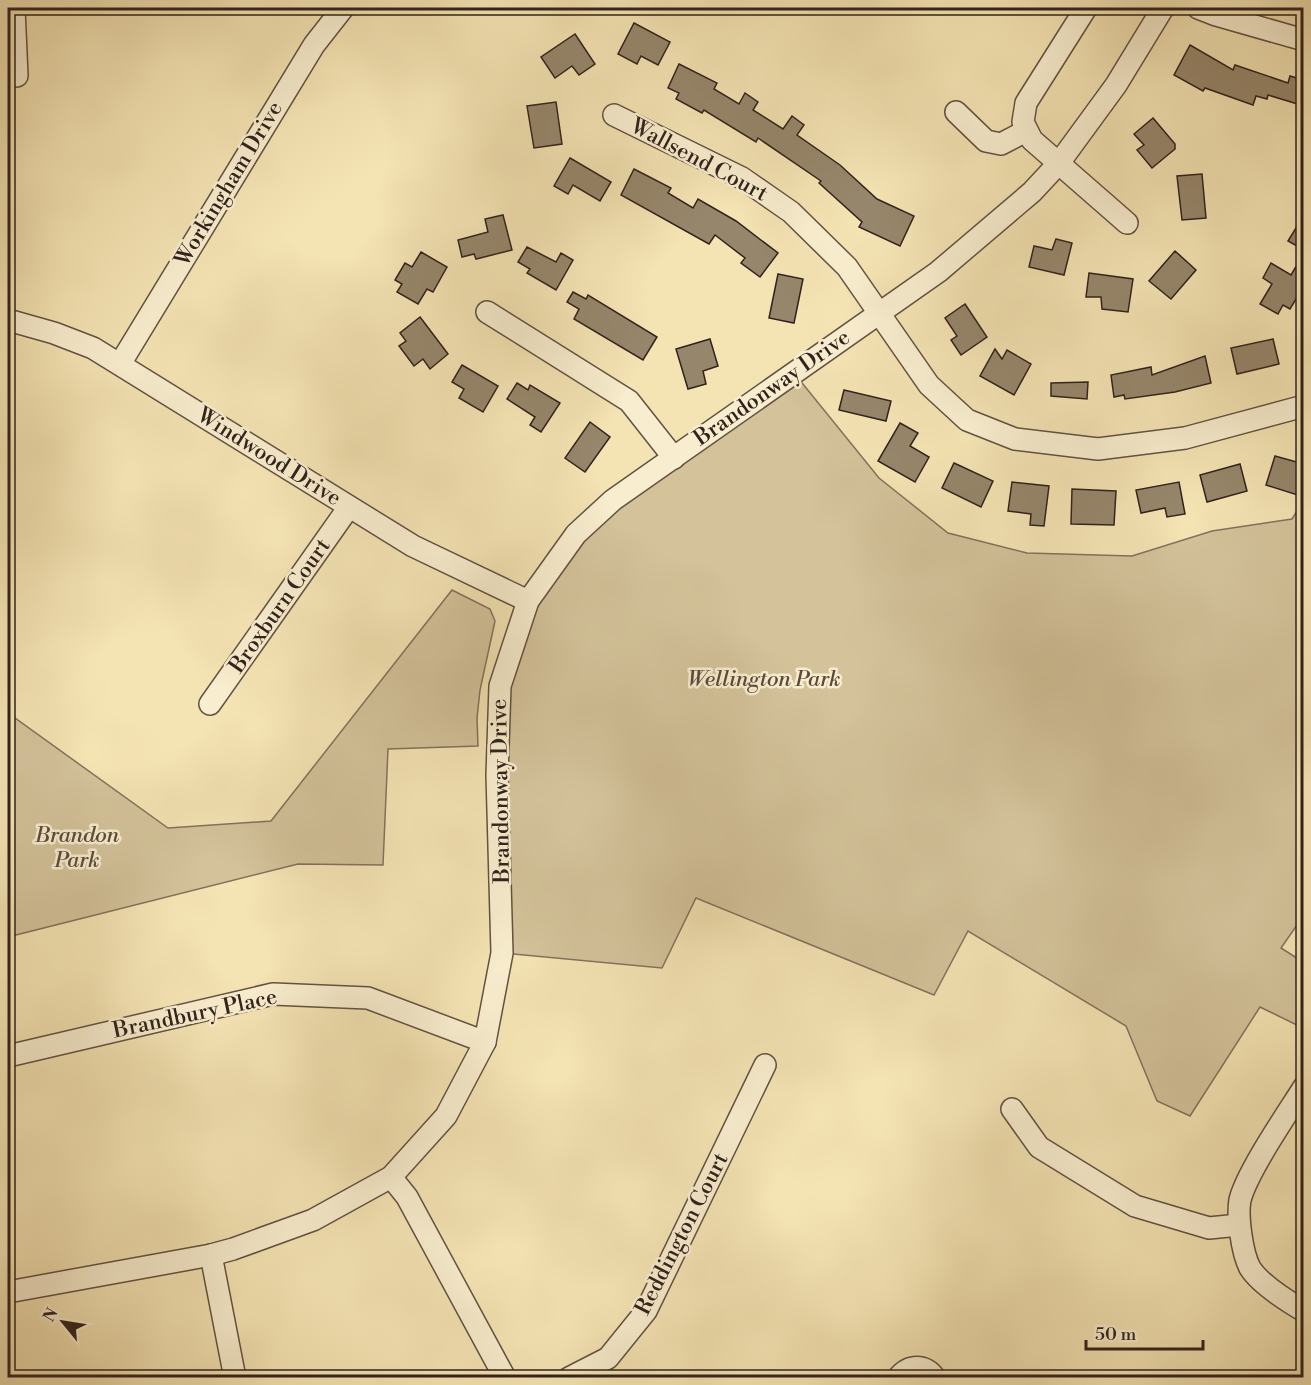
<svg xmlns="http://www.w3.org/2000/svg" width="1311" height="1385" viewBox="0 0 1311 1385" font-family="'Libre Bodoni',serif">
  <rect width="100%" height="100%" fill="#f4e3b3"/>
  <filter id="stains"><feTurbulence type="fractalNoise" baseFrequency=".00333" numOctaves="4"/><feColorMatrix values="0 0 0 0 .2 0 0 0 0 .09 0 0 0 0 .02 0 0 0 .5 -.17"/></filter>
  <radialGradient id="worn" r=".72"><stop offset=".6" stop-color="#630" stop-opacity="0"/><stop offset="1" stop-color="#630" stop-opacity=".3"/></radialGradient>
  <g fill="#d3c29a" stroke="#82725c" stroke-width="1.5">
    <polygon points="794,373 879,478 948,533 1027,553 1132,556 1212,531 1292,519 1303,501 1304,915 1281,948 1303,962 1303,1028 1260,1007 1190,1116 1157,1101 1126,1026 968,931 934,995 696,898 662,968 502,953 500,686 523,614 576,534"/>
    <polygon points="452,590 490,609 495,621 480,690 477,718 478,746 388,749 383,865 298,864 8,937 8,713 168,828 271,821"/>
  </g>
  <g fill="#96866b" stroke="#31221d" stroke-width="1.5">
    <polygon points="634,23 670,42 658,65 641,56 637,64 618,54"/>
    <polygon points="575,34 595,64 579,75 572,66 555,78 541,57"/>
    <polygon points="1190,45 1233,70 1235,65 1288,83 1290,76 1304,80 1304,106 1268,95 1267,99 1256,96 1253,105 1205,88 1203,91 1174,75"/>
    <polygon points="679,64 717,83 714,89 739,104 745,93 758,102 753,110 783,129 792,116 804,125 797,135 840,165 877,199 914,216 900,246 859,227 862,222 819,183 821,181 758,138 756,142 704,110 702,113 676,99 679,93 668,88"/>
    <polygon points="556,102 562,144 534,148 527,106"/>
    <polygon points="1153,118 1175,144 1175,149 1152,168 1137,150 1144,145 1134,134"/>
    <polygon points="570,158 611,182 600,201 573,185 568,194 554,186"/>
    <polygon points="634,169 671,188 668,193 693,208 698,199 736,221 778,253 760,277 741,263 745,258 715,235 709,244 621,195"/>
    <polygon points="1202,174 1206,218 1182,220 1177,176"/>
    <polygon points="503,215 512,250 476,259 474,254 462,257 458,240 488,232 485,219"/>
    <polygon points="1304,215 1304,250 1288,241"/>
    <polygon points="1056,239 1072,243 1064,275 1029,267 1034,246 1052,250"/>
    <polygon points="527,247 556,262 561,253 573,260 556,290 527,273 530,269 518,262"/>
    <polygon points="1175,251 1196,270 1171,299 1149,281"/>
    <polygon points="421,252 447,267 433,292 427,289 418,304 397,292 402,284 395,280 405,263 412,267"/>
    <polygon points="1304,253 1304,286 1290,309 1283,305 1278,314 1260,304 1272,284 1263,278 1271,263 1291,275"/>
    <polygon points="1089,273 1133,279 1128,312 1102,309 1101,297 1086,297"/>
    <polygon points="778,274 803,279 794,323 769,318"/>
    <polygon points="573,292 586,299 588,295 657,337 643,360 574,319 579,309 567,302"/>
    <polygon points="965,304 987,337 961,355 951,340 957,336 945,318"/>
    <polygon points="420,317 448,354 430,369 423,359 414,366 399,346 406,341 400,333"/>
    <polygon points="710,339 718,366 703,371 706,384 688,389 676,349"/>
    <polygon points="1273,339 1279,364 1237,374 1231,348"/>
    <polygon points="995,349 1002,359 1007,350 1031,364 1014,395 980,376"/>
    <polygon points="1205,356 1211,383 1175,392 1125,399 1124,395 1114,397 1111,375 1151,367 1152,375"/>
    <polygon points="462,365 498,386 483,412 459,398 464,389 452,382"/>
    <polygon points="1088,382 1087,399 1051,396 1051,383"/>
    <polygon points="517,383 528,390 530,385 560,403 541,432 530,425 535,417 507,399"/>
    <polygon points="844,390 891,401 886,421 839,410"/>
    <polygon points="590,422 610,437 585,472 565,458"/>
    <polygon points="900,423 918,433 910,446 929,457 915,482 878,461"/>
    <polygon points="1275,456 1304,464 1304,497 1266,485"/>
    <polygon points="954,463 993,481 981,507 942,488"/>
    <polygon points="1240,464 1247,491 1207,502 1200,475"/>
    <polygon points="1012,482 1049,486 1044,526 1030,525 1031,514 1008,511"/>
    <polygon points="1179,482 1185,514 1167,517 1165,508 1141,513 1136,490"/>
    <polygon points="1072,489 1116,491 1114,525 1071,524"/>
  </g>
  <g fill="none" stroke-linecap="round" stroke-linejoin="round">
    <g stroke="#625242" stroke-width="24">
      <g id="minor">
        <polyline points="14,8 17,76"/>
        <polyline points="1086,8 1026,103 1023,122 1032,140 1127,223"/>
        <polyline points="1198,8 1216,15 1304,40"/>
        <polyline points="956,112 986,141 1001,144 1026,131"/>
        <polyline points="614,115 742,178 791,212 847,267 929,385 967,420 1015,439 1098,449 1185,438 1304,406"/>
        <polyline points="487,312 629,401 674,458"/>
        <polyline points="8,320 54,333 93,348 413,546 528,601"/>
        <polyline points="120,364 314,45 343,8"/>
        <polyline points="210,704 349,507"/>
        <polyline points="8,1056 273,994 368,998 485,1042"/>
        <path d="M1304 1087C1287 1114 1247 1172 1240 1200 1237 1216 1242 1253 1250 1268 1260 1284 1287 1301 1304 1311"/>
        <polyline points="1012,1109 1039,1147 1135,1206 1209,1228 1239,1225"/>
        <polyline points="391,1177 407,1197 505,1378"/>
        <polyline points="211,1255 235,1378"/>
        <polyline points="8,1292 211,1255 233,1249 313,1220 391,1177 446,1116 485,1042 502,953 497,775 500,686 528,601 576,534 613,500 938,272 1032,192 1059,163 1116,85 1163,8"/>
        <polyline points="569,1378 608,1358 646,1311 765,1065"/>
        <path d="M898 1378C909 1364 925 1364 935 1378"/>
      </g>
    </g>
    <use href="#minor" stroke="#f8edce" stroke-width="21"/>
  </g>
  <g text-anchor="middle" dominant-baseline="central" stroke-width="5" stroke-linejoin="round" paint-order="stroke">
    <g font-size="22" fill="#31221d" stroke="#f8edce">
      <text transform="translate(699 160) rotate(28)">Wallsend Court</text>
      <text transform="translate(229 184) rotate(-59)">Workingham Drive</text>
      <text transform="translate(772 388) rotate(-35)">Brandonway Drive</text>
      <text transform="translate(269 457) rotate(32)">Windwood Drive</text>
      <text transform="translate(280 606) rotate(-55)">Broxburn Court</text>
      <text transform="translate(501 791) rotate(-91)">Brandonway Drive</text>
      <text transform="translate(195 1014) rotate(-12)">Brandbury Place</text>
      <text transform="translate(682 1234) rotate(-63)">Reddington Court</text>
    </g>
    <g font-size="22" font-style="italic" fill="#5a4a3c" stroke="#f8edce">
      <text x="764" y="679">Wellington Park</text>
      <text x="77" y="835">Brandon<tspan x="77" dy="25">Park</tspan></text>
    </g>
  </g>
  <rect width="1311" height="1385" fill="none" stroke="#f4e3b3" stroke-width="30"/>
  <rect x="9" y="9" width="1293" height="1367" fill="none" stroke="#31221d" stroke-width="3"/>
  <rect x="15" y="15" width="1281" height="1355" fill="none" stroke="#31221d" stroke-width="1.5"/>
  <g transform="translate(63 1322) rotate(300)" stroke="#f8edce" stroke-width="4.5" paint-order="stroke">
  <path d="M0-4.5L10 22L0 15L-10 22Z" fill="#31221d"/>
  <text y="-9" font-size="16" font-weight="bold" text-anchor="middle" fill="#31221d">N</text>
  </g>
  <path d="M1086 1340v9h117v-9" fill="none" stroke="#31221d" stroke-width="3"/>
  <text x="1095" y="1340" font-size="18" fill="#31221d" stroke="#f8edce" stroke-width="4.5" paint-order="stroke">50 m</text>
  <rect width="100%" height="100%" filter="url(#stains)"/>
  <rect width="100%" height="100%" fill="url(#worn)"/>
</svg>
